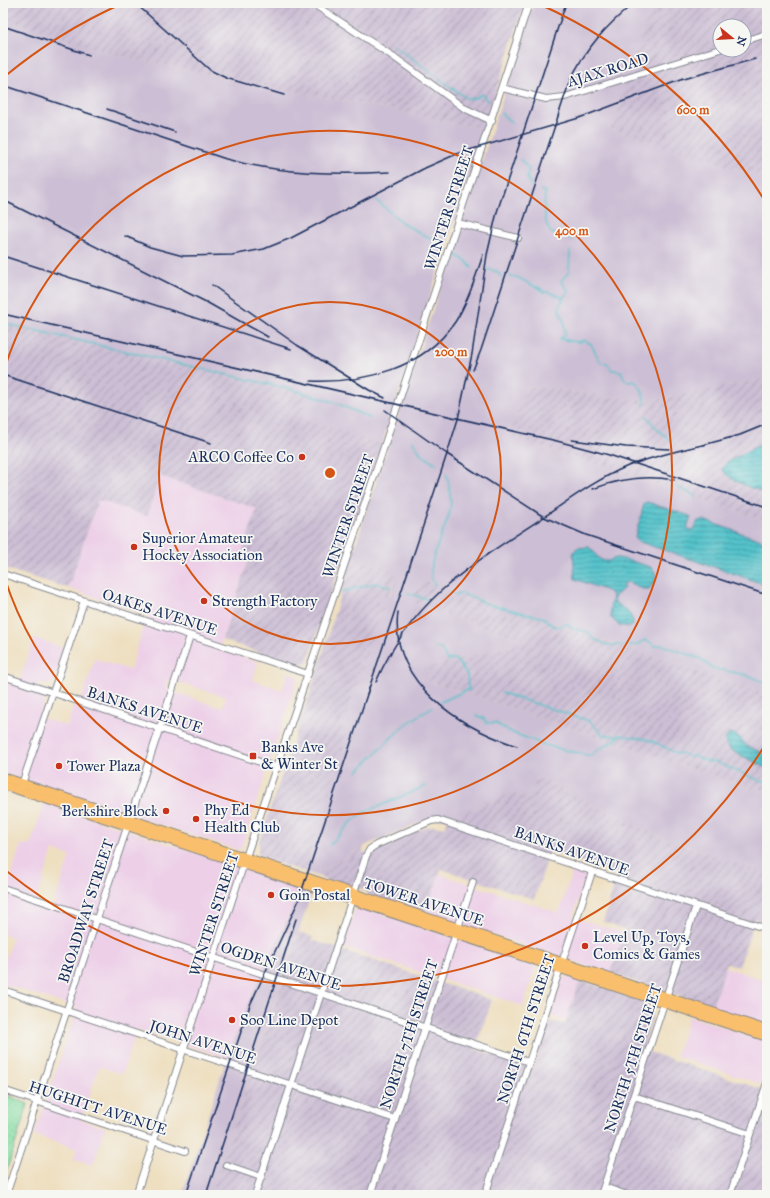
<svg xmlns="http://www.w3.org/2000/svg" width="770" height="1198" viewBox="0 0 770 1198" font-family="'IM FELL Great Primer',serif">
  <defs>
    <pattern id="industrial-furrows" width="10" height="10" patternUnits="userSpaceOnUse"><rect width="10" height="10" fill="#ccbed4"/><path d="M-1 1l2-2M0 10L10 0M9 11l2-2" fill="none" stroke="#a59baf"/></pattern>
    <pattern id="garden-dots" width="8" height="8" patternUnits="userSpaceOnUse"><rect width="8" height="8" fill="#85dda2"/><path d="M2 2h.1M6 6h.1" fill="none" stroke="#72be8e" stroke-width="1.8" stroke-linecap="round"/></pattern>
    <pattern id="water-rules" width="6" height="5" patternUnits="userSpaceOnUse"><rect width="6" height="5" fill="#54c2ca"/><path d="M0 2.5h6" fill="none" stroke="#459ea7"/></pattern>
  </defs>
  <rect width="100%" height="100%" fill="#f6f6f2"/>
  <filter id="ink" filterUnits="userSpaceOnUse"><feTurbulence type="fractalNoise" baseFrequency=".025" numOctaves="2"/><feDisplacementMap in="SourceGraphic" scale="8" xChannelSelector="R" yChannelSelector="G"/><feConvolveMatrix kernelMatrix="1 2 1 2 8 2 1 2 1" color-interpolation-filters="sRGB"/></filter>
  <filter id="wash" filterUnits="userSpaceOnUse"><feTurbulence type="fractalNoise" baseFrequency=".012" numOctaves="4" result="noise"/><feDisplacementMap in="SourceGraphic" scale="16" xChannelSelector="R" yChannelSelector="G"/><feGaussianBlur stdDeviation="0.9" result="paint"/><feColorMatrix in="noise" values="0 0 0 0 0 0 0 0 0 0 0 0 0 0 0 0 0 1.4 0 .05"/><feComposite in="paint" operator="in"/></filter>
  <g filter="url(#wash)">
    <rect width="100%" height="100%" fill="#eedfc0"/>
    <g fill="#edd0e8" fill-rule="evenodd">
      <path d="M160 476 257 509 244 549 251 552 219 649 258 662 253 680 282 690 288 672 298 677 242 846 239 850 3 773V681L18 686 34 638 64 648 54 681 49 685 39 683 36 691 42 694 45 698 40 717 54 722 67 726 74 704 79 706 95 659 130 670 147 615 68 588 98 500ZM168 679 226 697 222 708 165 689Z"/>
      <path d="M44 803 299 887 291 912 249 1001 227 1058 137 1029 122 1074 99 1066 81 1120 105 1128 93 1165 73 1159 77 1149 34 1135 77 1008 3 984V967L13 937 3 934V892L5 893 21 844 30 846ZM53 850 70 856 52 909 35 904Z"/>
      <polygon points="573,869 586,875 573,917 624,933 610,973 426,913 439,874 559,913"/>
      <polygon points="362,907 536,966 523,1006 343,947 354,912 357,909"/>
      <polygon points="725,967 767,981 767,1026 712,1007"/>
      <polygon points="568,976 580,980 566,1021 551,1016 562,979"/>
      <polygon points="689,1016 767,1042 767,1066 761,1084 676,1056"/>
    </g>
    <g fill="url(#industrial-furrows)" fill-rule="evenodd">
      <polygon points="3,3 525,3 484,129 369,105 253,84 117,55 9,21 3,18"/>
      <path d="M652 3H767V179L610 129ZM720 26H744V50H720Z"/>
      <polygon points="3,324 310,391 302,419 382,444 307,662 300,665 222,640 251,553 243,550 257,509 160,476 147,516 98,500 68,588 3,568"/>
      <polygon points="767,378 767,521 509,436 526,386 650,401"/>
      <polygon points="352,556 397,571 389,596 387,596 341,734 347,735 305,872 263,858 258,852 259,842 318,669"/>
      <polygon points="420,579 767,694 767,794 427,680 431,666 526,641 412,603"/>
      <polygon points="537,777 665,839 767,873 767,923 755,919 739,967 727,963 712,1007 610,973 625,930 603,922 618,874 550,851 534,899 441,869 426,913 370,896 363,889 351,886 343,887 318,876 319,871 364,847 363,852 373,855 381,848 426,827 434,826 445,828 448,819 511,792 529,798"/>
      <polygon points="299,932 313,937 312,940 492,1000 475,1049 533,1068 549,1021 565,1024 580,980 646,1002 652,1013 652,1019 643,1050 767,1091 767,1195 210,1195"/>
    </g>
    <g fill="#ccbed4">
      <polygon points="534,3 652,3 610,129 767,179 767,378 650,401 526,386 509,436 767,521 767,694 420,579 412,603 526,641 431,666 427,680 767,794 767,873 665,839 537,777 529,798 511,792 448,819 430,818 369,844 319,871 318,876 305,872 346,736 341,734 387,595 390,596 397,572 352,556"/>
      <polygon points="3,18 117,55 253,84 369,105 484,129 382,444 301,419 309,391 3,324"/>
      <polygon points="299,887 312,892 210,1195 182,1195 225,1063 249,1001 291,912"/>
    </g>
    <polygon fill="url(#garden-dots)" stroke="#508680" points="5,1094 28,1104 3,1182 3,1101"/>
    <g fill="url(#water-rules)" stroke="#387894">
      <path d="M767 441V493C751 488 734 483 722 470L727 462Z"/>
      <polygon points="647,502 690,516 691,517 687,528 691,530 693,530 698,521 703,520 767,542 767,585 637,541 635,537 644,504"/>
      <path d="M588 547C595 550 595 557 602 560 609 563 610 559 617 558 623 558 644 565 651 567L655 572 656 580 649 589H643L628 582 623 584 624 588 614 597 615 603C623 608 634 614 633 625L630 627 619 625 611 618 610 608 613 598 610 592 575 579 573 552 577 548Z"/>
      <polygon points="731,733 738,736 747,746 767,755 767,768 734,752 728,747 725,740 729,734"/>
    </g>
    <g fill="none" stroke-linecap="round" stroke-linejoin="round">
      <g stroke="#54c2ca" stroke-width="1.5">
        <polyline points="394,45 467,99 475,98 482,94 488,102"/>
        <polyline points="501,113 513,124"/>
        <polyline points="520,159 529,169 527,177 531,186"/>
        <path d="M541 190 545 192C544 202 543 230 554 234 561 236 567 235 572 240"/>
        <polyline points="376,200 404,224 435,241 439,248"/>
        <path d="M570 251 569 272 561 281 569 291 563 298 559 309 564 322 565 335 559 339 579 342 584 340 591 344 601 363H607L612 370 621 371 625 380 629 382 634 381C643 388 644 394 644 405"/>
        <polyline points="456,255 466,261 472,268"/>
        <polyline points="488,269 498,272 501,277"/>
        <path d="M510 276C522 276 528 286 540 288L543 292H549L563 298"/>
        <polyline points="3,323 290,389 334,402 370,418"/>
        <polyline points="646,416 658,430 672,441"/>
        <polyline points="412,441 422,455 437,464"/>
        <polyline points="677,487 696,496 696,499"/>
        <path d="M435 585C422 569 446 529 450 511 452 504 449 480 446 474"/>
        <polyline points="341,592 376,583 391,587"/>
        <polyline points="451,592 456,596 461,593 488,604 544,618 555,627 567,624 573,629 588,632 594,639 607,645 636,645 645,640 650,642 654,646 662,645 701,659 712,668 746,675 767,683"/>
        <polyline points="408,593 426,599"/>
        <polyline points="433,647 441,649 447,660 455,659 459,663 467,675 468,687 470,690"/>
        <polyline points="502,693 590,721 603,735 620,736"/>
        <polyline points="441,702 469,689"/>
        <path d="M476 715 483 718 487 723H495L513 733 548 746 591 756C599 745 614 745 620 735 628 737 637 737 645 739 657 742 667 749 678 754L682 753 688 757 694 756 709 762H715L756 779 762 781 767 780"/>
        <polyline points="357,772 402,727 432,707"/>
        <polyline points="330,845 349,824 361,814 426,786"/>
      </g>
    </g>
  </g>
  <g filter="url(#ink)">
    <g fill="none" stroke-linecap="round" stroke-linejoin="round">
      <g stroke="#84878f" stroke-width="8">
        <g id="minor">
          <polyline points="312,3 394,57 464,108 492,121"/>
          <polyline points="744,41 767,34"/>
          <polyline points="502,88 546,99 565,97 720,49"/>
          <polyline points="458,223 518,238"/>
          <polyline points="3,574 308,674"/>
          <polyline points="3,676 278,768"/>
          <polyline points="21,787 84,601"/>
          <polyline points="3,888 529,1062"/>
          <polyline points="3,990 395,1119"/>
          <polyline points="3,1090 185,1151"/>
          <polyline points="634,1096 750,1134"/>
          <polyline points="226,1165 261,1177"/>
          <polyline points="604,1187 627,1195"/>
          <polyline points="6,1195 190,636"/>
          <polyline points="136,1195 246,857 380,459 529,3"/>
          <polyline points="255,1195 366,856 370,849 376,845 431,821 438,820 767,929"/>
          <polyline points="370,1195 473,882"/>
          <polyline points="485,1195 592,872"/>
          <polyline points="601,1195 696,906"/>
          <polyline points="730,1195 767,1083"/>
        </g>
      </g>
      <g stroke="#84878f" stroke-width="10">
        <g id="major">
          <polyline points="3,777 767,1030"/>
          <polyline points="3,785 767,1037"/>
        </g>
      </g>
      <use href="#minor" stroke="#fff" stroke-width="6"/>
      <use href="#major" stroke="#f9bf6c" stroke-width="8"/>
      <g stroke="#1b2f5e" stroke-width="1.5">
        <polyline points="135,3 210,70 226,78 284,95"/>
        <polyline points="3,26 89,55"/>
        <path d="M3 85 226 159C280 174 335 175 390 172"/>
        <polyline points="107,109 175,132"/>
        <polyline points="3,200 208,303 268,337"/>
        <polyline points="125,236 150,247 183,256 232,255 264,249 291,238 425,168 459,153 579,118 683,79 755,59"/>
        <polyline points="3,256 291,349"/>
        <polyline points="212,285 297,345 369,390 385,398"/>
        <polyline points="3,314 557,441 609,455 767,507"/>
        <path d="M473 370 481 350 569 83C584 50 606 26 634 3"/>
        <polyline points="3,375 211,443"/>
        <path d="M311 381C364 383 423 369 455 322 468 302 475 278 483 255"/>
        <polyline points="385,410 447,454 544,517 586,535 767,595"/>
        <polyline points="572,440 626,447 669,449"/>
        <polyline points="703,445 740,435 767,424"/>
        <path d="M593 489C618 479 647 475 674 480"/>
        <path d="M398 612C389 682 459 727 517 746"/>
        <path d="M376 682C411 601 470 565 541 519 569 500 597 479 628 466 654 456 680 450 707 444"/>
        <polyline points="186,1195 250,1005 298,902 447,454 458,419 472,354 487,255 497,212 566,3"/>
        <polyline points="206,1195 296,919"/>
      </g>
    </g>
  </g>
  <g fill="none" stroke="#d45514" stroke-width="2">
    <circle cx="330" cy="473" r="171"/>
    <path d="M4 370A342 342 0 1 1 4 576"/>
    <path d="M765 745A513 513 0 0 1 4 869M4 77A513 513 0 0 1 121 4M539 4A513 513 0 0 1 765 201"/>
  </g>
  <g fill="#c8321e" stroke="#f6f6f2" stroke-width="1.5">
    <circle cx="302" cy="457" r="4"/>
    <circle cx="134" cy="547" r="4"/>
    <circle cx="204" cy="601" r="4"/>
    <rect x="249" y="752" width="8" height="8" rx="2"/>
    <circle cx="59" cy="766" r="4"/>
    <circle cx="166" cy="811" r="4"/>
    <circle cx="196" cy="819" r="4"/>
    <circle cx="271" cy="895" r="4"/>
    <circle cx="585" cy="946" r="4"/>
    <circle cx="232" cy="1020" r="4"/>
  </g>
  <g text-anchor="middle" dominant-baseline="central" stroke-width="3.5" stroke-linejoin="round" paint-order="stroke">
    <g font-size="15" fill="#1b2f5e" stroke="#f6f6f2">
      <text transform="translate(608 70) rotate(-17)">AJAX ROAD</text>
      <text transform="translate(449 208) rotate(-72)">WINTER STREET</text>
      <text transform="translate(348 516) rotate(-71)">WINTER STREET</text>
      <text transform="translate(160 612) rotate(18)">OAKES AVENUE</text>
      <text transform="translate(145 710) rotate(18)">BANKS AVENUE</text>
      <text transform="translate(572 851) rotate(19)">BANKS AVENUE</text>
      <text transform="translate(424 902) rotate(18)">TOWER AVENUE</text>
      <text transform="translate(86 911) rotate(-72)">BROADWAY STREET</text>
      <text transform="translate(214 914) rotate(-72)">WINTER STREET</text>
      <text transform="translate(281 966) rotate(18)">OGDEN AVENUE</text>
      <text transform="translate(526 1029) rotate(-72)">NORTH 6TH STREET</text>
      <text transform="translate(409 1034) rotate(-72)">NORTH 7TH STREET</text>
      <text transform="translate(203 1042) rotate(18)">JOHN AVENUE</text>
      <text transform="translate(633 1058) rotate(-72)">NORTH 5TH STREET</text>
      <text transform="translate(98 1108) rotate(18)">HUGHITT AVENUE</text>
    </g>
    <g font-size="15" fill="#1b2f5e" stroke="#f6f6f2" text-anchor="start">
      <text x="294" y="457" text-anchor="end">ARCO Coffee Co</text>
      <text x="142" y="538">Superior Amateur<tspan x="142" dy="17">Hockey Association</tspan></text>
      <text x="212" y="601">Strength Factory</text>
      <text x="261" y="747">Banks Ave<tspan x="261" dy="17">&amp; Winter St</tspan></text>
      <text x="67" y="766">Tower Plaza</text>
      <text x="204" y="810">Phy Ed<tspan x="204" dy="17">Health Club</tspan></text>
      <text x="158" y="811" text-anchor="end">Berkshire Block</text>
      <text x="279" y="895">Goin Postal</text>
      <text x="593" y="937">Level Up, Toys,<tspan x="593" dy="17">Comics &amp; Games</tspan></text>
      <text x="240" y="1020">Soo Line Depot</text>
    </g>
  </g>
  <circle cx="330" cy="473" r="6" fill="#d45514" stroke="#f6f6f2" stroke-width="2"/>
  <g font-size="12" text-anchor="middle" font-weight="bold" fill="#d45514" stroke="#f6f6f2" stroke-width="3.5" stroke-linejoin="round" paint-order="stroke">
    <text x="693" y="114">600 m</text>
    <text x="572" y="235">400 m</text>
    <text x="451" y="356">200 m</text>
  </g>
  <rect width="770" height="1198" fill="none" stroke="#f6f6f2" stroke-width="16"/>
  <g transform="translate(732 38) rotate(108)"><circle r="19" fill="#f6f6f2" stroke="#9ea6b7"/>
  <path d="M0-3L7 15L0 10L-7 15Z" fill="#c8321e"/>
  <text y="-6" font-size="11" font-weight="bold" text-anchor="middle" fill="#1b2f5e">N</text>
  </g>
</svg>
